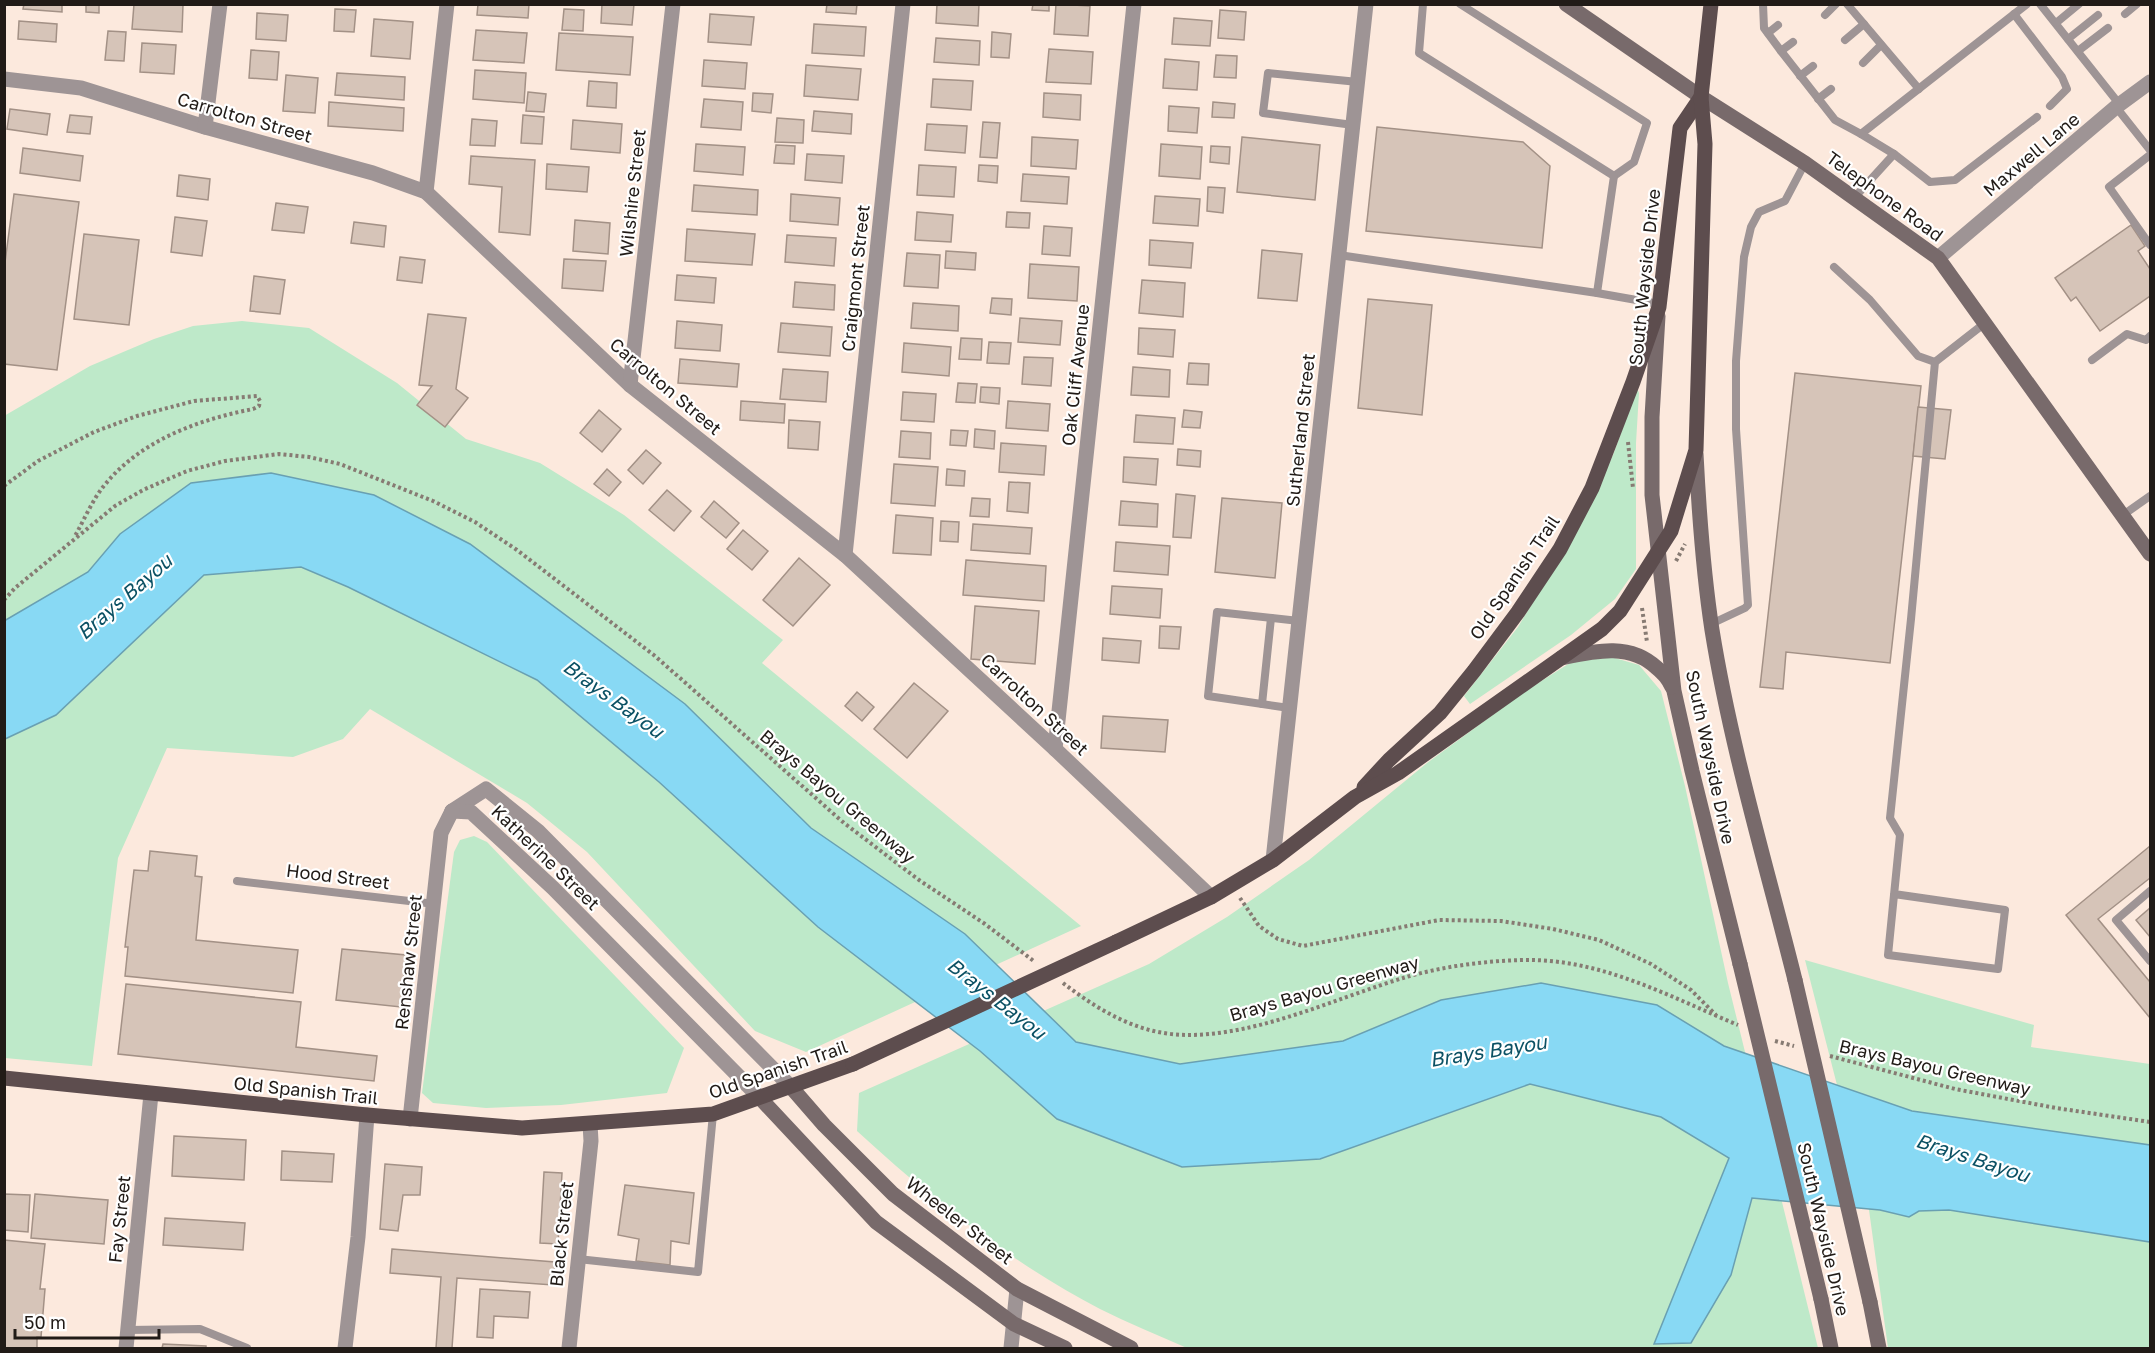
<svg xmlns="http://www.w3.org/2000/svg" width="2155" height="1353" viewBox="0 0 2155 1353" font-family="'Golos Text',sans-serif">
  <rect width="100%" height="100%" fill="#fce9dd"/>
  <g fill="#bee9c9">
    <polygon points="242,321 309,328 397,383 466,439 540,463 624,515 783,640 762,663 1081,926 806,1052 755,1031 587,852 527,803 370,709 343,739 293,757 167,748 118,858 92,1066 5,1058 4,416 90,366 154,339 193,326"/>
    <polygon points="1637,388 1639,393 1636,443 1636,569 1615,599 1571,635 1470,704 1464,696 1518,627 1580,523 1613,455"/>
    <path d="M1608 656 1639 665 1661 691 1685 786 1728 983 1818 1348H1187C1158 1335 1128 1323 1100 1309 1010 1262 931 1199 857 1131L859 1093 1149 964 1227 917 1309 860 1427 763 1524 692 1573 661Z"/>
    <polygon points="474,836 487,842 684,1048 667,1093 561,1105 486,1108 433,1103 422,1093 454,852 460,840"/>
    <polygon points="1805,960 2034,1025 2031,1047 2150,1064 2150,1348 1888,1348 1869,1210"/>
  </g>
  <polygon fill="#88d9f4" stroke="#69a0b2" stroke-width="1.5" points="271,473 374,495 470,544 685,704 811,828 965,934 1076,1042 1180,1064 1343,1041 1441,1000 1541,983 1657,1005 1724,1046 1912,1111 2150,1145 2150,1242 1949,1210 1919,1211 1909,1217 1880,1210 1752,1198 1731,1275 1691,1343 1654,1344 1729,1158 1661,1117 1530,1084 1320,1159 1182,1167 1057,1119 980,1051 818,927 659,782 537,680 348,587 301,567 204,575 56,715 5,739 4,621 88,572 120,534 191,483"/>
  <g fill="#d6c4b8" stroke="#a39186" stroke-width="1.5">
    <polygon points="24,4 62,4 62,12 23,9"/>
    <polygon points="86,4 99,4 99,13 86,12"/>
    <polygon points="134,4 183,5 182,32 132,29"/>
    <polygon points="478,4 529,4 528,18 477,15"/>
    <polygon points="602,4 634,4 632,25 601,23"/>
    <polygon points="827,4 857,4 856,14 826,12"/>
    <polygon points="937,4 979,4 978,26 936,23"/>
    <polygon points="1033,4 1049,4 1049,11 1032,10"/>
    <polygon points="1056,4 1090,6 1088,36 1054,34"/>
    <polygon points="335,9 356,10 354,32 334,31"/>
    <polygon points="564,9 584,10 583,31 562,30"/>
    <polygon points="1220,10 1246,12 1244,40 1218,38"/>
    <polygon points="257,13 288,15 286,41 256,39"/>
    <polygon points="710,14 754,17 751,45 708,42"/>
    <polygon points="1174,18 1212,21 1210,46 1172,44"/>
    <polygon points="374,19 413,22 410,59 371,56"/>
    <polygon points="19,21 57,24 56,42 18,39"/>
    <polygon points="814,24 866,27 864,56 812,53"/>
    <polygon points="476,30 527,33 524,63 473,60"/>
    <polygon points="108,31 126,32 124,61 105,60"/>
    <polygon points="992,32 1011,34 1009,58 991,57"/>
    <polygon points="559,33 633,37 630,75 556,70"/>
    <polygon points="936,38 980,41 979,65 934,62"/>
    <polygon points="142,43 176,45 174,74 140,72"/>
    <polygon points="1049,49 1093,52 1091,84 1046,82"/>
    <polygon points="251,50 279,52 277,80 249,78"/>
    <polygon points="1216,55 1237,56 1236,78 1214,77"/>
    <polygon points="1165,59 1199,62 1197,90 1163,88"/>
    <polygon points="704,60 747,63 745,89 702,86"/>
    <polygon points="806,65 861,69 858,100 804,96"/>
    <polygon points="475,70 526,73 524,103 473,99"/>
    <polygon points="337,73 405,77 404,100 335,95"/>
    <polygon points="286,75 318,78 315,113 283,111"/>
    <polygon points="933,79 973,81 971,110 931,107"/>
    <polygon points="589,81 617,83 616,108 587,106"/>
    <polygon points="528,92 546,94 544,112 526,111"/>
    <polygon points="753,93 773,94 771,113 752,111"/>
    <polygon points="1044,93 1081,95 1080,120 1043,117"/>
    <polygon points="704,99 743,102 741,130 701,127"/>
    <polygon points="329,102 404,108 403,131 328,126"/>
    <polygon points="1213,102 1235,104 1234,118 1212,117"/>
    <polygon points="1169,106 1199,108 1197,133 1168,131"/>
    <polygon points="10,109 50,114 47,135 7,129"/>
    <polygon points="814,111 852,114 851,134 812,131"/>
    <polygon points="70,115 92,117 90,134 67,132"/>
    <polygon points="523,115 544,117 542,144 521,143"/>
    <polygon points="777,118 804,120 803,143 775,142"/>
    <polygon points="472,119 497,121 495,146 470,145"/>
    <polygon points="573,120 622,124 620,153 571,149"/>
    <polygon points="983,122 1000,123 997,158 980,157"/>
    <polygon points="927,124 967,126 965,153 925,150"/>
    <polygon points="1377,127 1523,142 1550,166 1542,248 1366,231"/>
    <polygon points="1032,137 1078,140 1076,169 1031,166"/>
    <polygon points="1242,137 1320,145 1315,200 1237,192"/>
    <polygon points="696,144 745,147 743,175 694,171"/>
    <polygon points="1161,144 1202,147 1200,179 1159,176"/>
    <polygon points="776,145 795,146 794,164 774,163"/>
    <polygon points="1211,146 1230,147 1229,164 1210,162"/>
    <polygon points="23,148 83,156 80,181 20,173"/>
    <polygon points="807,154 844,156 842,183 805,180"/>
    <polygon points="471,156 535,160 530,235 499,232 502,187 469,184"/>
    <polygon points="547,164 589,167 587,192 546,189"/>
    <polygon points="919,165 956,167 954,197 917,195"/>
    <polygon points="979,165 998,166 997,183 978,181"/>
    <polygon points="1023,174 1069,177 1067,204 1021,201"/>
    <polygon points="179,175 210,179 208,200 177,196"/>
    <polygon points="694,185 758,190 757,215 692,211"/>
    <polygon points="1208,187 1225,188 1223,213 1207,211"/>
    <polygon points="14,194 79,202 57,370 4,364 4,270"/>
    <polygon points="791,194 840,198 838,225 790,221"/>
    <polygon points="1155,196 1200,199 1198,226 1153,223"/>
    <polygon points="276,203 308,207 304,233 272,230"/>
    <polygon points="917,212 953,215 951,242 915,240"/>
    <polygon points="1007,212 1030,213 1029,228 1006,227"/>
    <polygon points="175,217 207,221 202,256 171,252"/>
    <polygon points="575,220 610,223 608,254 573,251"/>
    <polygon points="354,222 386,226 384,247 351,243"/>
    <polygon points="2131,225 2145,246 2138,251 2150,269 2150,296 2100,331 2076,297 2071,301 2055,278"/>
    <polygon points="1044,226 1072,228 1070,256 1042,254"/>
    <polygon points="687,229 755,234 752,265 685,261"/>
    <polygon points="84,234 139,240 129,325 74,319"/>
    <polygon points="787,235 836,238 834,266 785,262"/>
    <polygon points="1150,240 1193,243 1191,268 1149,265"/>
    <polygon points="1262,250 1302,254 1297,301 1258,298"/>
    <polygon points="946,251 976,253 975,270 945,268"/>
    <polygon points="907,253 940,255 938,288 904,286"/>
    <polygon points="400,257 425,260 422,283 397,280"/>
    <polygon points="564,259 606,261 603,291 562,288"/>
    <polygon points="1030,264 1079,267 1077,301 1028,298"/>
    <polygon points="677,275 716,278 714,303 675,300"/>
    <polygon points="254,276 285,280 280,314 250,311"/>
    <polygon points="1142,280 1185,283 1183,317 1139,313"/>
    <polygon points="795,282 835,285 834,310 793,307"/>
    <polygon points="992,298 1012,299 1011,315 990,313"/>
    <polygon points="1368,299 1432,305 1422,415 1358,408"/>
    <polygon points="913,303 959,306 958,331 911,328"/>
    <polygon points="428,314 466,318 456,389 468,398 445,427 417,405 432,386 419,385"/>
    <polygon points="1020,318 1062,321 1060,345 1018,342"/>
    <polygon points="677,321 722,325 720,351 675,348"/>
    <polygon points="781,323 832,327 830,356 778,352"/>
    <polygon points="1139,328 1175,330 1173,357 1138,354"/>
    <polygon points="961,338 982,339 981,360 959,359"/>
    <polygon points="989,342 1011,343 1009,364 987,363"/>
    <polygon points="904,343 951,347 949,376 902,372"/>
    <polygon points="1024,357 1053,358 1051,386 1022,384"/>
    <polygon points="680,359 739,364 737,387 678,383"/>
    <polygon points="1189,363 1209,364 1208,385 1187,384"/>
    <polygon points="1133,367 1170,370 1169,397 1131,395"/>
    <polygon points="783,369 828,372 826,402 780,399"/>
    <polygon points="1795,373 1921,386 1890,663 1786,652 1783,689 1760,687"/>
    <polygon points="958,383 977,384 975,403 956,402"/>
    <polygon points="981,387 1000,388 999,404 980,402"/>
    <polygon points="903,392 936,394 934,422 901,420"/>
    <polygon points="741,401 785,404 784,423 740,420"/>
    <polygon points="1008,401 1050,404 1048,431 1006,428"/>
    <polygon points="1918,407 1951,410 1945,459 1913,456"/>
    <polygon points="599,410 621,429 602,452 580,433"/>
    <polygon points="1184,410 1202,412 1200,428 1182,427"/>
    <polygon points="1136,415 1175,418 1173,444 1134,442"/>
    <polygon points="789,420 820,422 818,450 788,448"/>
    <polygon points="975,429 995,431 994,449 974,447"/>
    <polygon points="951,430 968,431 966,446 950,445"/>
    <polygon points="901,431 931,433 930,459 899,457"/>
    <polygon points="1001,443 1046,446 1044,475 999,472"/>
    <polygon points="1178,449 1201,451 1200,467 1177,465"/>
    <polygon points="646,450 661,463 643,484 628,470"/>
    <polygon points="1124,457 1158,459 1156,485 1123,482"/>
    <polygon points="894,464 938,467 935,506 891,503"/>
    <polygon points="607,469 621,482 609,496 594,484"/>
    <polygon points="947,469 965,471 964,486 946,485"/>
    <polygon points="1009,482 1030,483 1028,513 1007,511"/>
    <polygon points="667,490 691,511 674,531 649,510"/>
    <polygon points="1176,494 1195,496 1191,538 1173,537"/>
    <polygon points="972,498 990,499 989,517 970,516"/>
    <polygon points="1222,498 1282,503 1275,578 1215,572"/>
    <polygon points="714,501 739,523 726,538 701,517"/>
    <polygon points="1121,501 1158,504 1157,527 1119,525"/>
    <polygon points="896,515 933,518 931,555 893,553"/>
    <polygon points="941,521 959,522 958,542 940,541"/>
    <polygon points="973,524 1032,528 1030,554 971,550"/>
    <polygon points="743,530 768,551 752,570 727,549"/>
    <polygon points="1116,542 1170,546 1168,575 1114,571"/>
    <polygon points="799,558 830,585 793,626 763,600"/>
    <polygon points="966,560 1046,566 1044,601 963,595"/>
    <polygon points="1112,586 1162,589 1160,618 1110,614"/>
    <polygon points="975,606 1039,611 1035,664 971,659"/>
    <polygon points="1160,626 1181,627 1179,649 1159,648"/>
    <polygon points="1103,638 1141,641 1139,663 1102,660"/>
    <polygon points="914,683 948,711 907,758 874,729"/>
    <polygon points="857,692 874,707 862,721 845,706"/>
    <polygon points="1103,716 1168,720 1165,752 1101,748"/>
    <polygon points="2150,846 2150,878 2098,919 2150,982 2150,1018 2066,915"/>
    <polygon points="150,851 197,856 195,876 202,877 196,940 298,950 293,993 125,976 128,947 125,947 134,870 148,871"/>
    <polygon points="2150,908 2150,937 2136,920"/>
    <polygon points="342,949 406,955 401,1007 336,1000"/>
    <polygon points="126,984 301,1002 296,1047 377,1056 374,1081 118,1054"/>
    <polygon points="174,1136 246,1140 244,1180 172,1176"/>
    <polygon points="282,1151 334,1154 332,1182 281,1180"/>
    <polygon points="385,1164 422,1167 420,1195 403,1195 398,1231 380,1229"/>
    <polygon points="544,1172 562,1173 558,1244 540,1243"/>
    <polygon points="625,1185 694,1193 689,1244 671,1241 670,1265 636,1261 639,1239 618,1235"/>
    <polygon points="4,1194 30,1195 28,1232 4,1230"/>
    <polygon points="35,1194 108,1200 104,1244 31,1238"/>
    <polygon points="165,1218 245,1223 243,1250 163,1245"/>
    <polygon points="4,1240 45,1244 40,1289 45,1289 41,1337 37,1337 37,1348 4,1348"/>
    <polygon points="392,1249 555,1262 553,1285 457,1278 452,1348 436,1348 441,1277 390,1273"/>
    <polygon points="480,1289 530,1292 528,1318 494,1316 493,1338 477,1337"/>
    <polygon points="163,1344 206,1346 206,1348 162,1348"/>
  </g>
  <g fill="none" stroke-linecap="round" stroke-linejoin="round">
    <g stroke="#877b73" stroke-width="4" stroke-dasharray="3 3" stroke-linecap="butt">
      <polyline points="1628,442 1633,488"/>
      <path d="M4 486 38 461 94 432 137 416 194 401 257 396 260 401 259 406 253 409C197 420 139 441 103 487 92 501 84 520 75 536"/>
      <polyline points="1676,561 1685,544"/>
      <polyline points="4,600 15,588 115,506 143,490 187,471 225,461 279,454 309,457 340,464 433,501 475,522 517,550 655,656 844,823 919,880 985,924 1035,962"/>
      <polyline points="1642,608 1647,642"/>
      <polyline points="1240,898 1259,926 1278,939 1303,946 1439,920 1501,921 1553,929 1599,940 1651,964 1691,990 1716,1015"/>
      <path d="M1063 983C1088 1002 1115 1020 1146 1029 1226 1053 1332 998 1410 976 1446 966 1485 961 1522 960 1600 958 1668 996 1738 1025"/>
      <polyline points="1775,1041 1794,1046"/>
      <polyline points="1830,1056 1955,1089 2056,1108 2150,1122"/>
    </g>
    <g stroke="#9e9495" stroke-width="8">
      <polyline points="1460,4 1647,123 1634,162 1614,176"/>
      <polyline points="1763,4 1764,28 1781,51 1835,120 1861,134 2027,4"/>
      <polyline points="1847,4 1919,89"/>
      <polyline points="2040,4 2120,105"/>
      <polyline points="2014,14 2062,77 2067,89 2050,106"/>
      <polyline points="2125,14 2137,4"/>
      <polyline points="1825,15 1836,4"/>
      <polyline points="2056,23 2079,4"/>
      <polyline points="1768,33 1778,25"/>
      <polyline points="2068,39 2098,15"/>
      <polyline points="1845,40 1864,24"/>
      <polyline points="1781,51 1793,42"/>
      <polyline points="2078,51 2108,28"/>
      <polyline points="1863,63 1881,45"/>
      <polyline points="1800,76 1813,66"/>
      <polyline points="1818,99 1831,89"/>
      <polyline points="2116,107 2150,150"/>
      <polyline points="1353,125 1263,113 1268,73 1358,82"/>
      <polyline points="1861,134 1894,154 1930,182 1955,180 2037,117"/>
      <polyline points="2150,155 2109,187 2150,245"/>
      <polyline points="1854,198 1894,154"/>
      <polyline points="1339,255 1597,293 1614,176 1419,53 1423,4"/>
      <polyline points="1834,267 1870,300 1918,356 1935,362"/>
      <polyline points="1597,293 1659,304"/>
      <polyline points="2092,360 2127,334 2146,340 2150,336"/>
      <polyline points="2123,515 2150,496"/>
      <polyline points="1711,624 1745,608 1748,605 1736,429 1736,361 1744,257 1751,227 1759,212 1785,201 1805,163"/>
      <polyline points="1262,704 1271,618"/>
      <polyline points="1289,708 1208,696 1217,612 1299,621"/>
      <polyline points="237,881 435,904"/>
      <polyline points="2150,891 2116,920 2150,961"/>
      <polyline points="1894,894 2005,910 1998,969 1888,955 1900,835 1890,818 1911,619 1935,362 1985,323"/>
      <polyline points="578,1259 698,1272 713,1114"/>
      <polyline points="128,1330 200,1329 247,1348"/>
    </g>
    <g stroke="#9e9495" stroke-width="15">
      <polyline points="4,79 81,88 205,127 373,173 426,192 630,385 845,555 1055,749 1211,897"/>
      <polyline points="205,127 220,4"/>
      <polyline points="426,192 447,4"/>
      <polyline points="1938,258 2116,107 2150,82"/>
      <polyline points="630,385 673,4"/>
      <polyline points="845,555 903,4"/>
      <polyline points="1055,749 1134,4"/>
      <polyline points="452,811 486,789 538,831 791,1087"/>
      <polyline points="452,811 471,812 553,888 760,1098"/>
      <polyline points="1273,860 1366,4"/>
      <polyline points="410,1119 441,833 452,811"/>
      <polyline points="126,1348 151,1094"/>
      <polyline points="345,1348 358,1237 367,1115"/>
      <polyline points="569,1348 591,1141 590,1124"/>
      <polyline points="1011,1348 1017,1289"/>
    </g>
    <g stroke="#786a6b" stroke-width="15">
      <polyline points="1566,4 1701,97 1805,163 1938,258 2150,554"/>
      <polyline points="1658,316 1652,417 1652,495 1674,691 1692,771 1740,964"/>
      <path d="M1696 454C1699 513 1703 571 1712 630 1731 748 1766 864 1795 980"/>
      <path d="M1561 658C1594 651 1630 642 1657 668 1664 674 1668 678 1672 687"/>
      <polyline points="791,1087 824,1125 893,1194 1017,1289 1131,1348"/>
      <polyline points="760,1098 876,1222 1014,1324 1065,1348"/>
      <polyline points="1821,1299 1831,1348"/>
      <polyline points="1870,1302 1879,1348"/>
    </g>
    <g stroke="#5d4d4e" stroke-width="15">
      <polyline points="1364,787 1389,760 1440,713 1474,671 1518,612 1560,549 1592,488 1633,382 1659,307 1680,128 1701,97"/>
      <polyline points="1116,942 1211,897 1273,860 1355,797 1398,773 1602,629 1620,611 1671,531 1696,450 1705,144 1701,97 1711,4"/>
      <polyline points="4,1078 367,1115 522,1128 713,1114 853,1064"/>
    </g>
    <g stroke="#786a6b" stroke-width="15">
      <polyline points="1740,964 1821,1299"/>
      <polyline points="1795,980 1870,1302"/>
    </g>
    <polyline stroke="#5d4d4e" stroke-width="15" points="853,1064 1116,942"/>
  </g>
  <g text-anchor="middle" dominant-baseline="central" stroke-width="4.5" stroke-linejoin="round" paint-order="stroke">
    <g font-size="18" fill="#211b17" stroke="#fff">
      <text transform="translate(245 117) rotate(16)">Carrolton Street</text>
      <text transform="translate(2031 154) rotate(-40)">Maxwell Lane</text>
      <text transform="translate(632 193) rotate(-84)">Wilshire Street</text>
      <text transform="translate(1885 196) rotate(36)">Telephone Road</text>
      <text transform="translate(1644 277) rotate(-84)">South Wayside Drive</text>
      <text transform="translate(855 278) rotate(-84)">Craigmont Street</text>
      <text transform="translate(1075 375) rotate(-84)">Oak Cliff Avenue</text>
      <text transform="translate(666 386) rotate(40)">Carrolton Street</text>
      <text transform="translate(1300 430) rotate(-84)">Sutherland Street</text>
      <text transform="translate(1514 577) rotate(-56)">Old Spanish Trail</text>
      <text transform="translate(1035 704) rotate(43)">Carrolton Street</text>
      <text transform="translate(1711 757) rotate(78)">South Wayside Drive</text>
      <text transform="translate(838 796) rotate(40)">Brays Bayou Greenway</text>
      <text transform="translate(546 857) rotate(44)">Katherine Street</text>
      <text transform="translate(338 876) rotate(7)">Hood Street</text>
      <text transform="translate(408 962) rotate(-84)">Renshaw Street</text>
      <text transform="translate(1324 988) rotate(-16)">Brays Bayou Greenway</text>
      <text transform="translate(1935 1067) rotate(13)">Brays Bayou Greenway</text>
      <text transform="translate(778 1069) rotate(-19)">Old Spanish Trail</text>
      <text transform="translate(306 1090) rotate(6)">Old Spanish Trail</text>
      <text transform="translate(119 1219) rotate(-84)">Fay Street</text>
      <text transform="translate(960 1220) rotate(38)">Wheeler Street</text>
      <text transform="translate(1824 1229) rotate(77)">South Wayside Drive</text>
      <text transform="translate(561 1234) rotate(-84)">Black Street</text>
    </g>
    <g font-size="20" font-style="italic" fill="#0b5164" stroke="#fff">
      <text transform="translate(124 596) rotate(-41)">Brays Bayou</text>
      <text transform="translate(614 698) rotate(36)">Brays Bayou</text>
      <text transform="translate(997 998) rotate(38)">Brays Bayou</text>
      <text transform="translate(1488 1050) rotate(-9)">Brays Bayou</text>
      <text transform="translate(1973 1157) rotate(18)">Brays Bayou</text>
    </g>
  </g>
  <rect width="2155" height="1353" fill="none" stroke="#211b17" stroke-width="12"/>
  <path d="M15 1329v9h144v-9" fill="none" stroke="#211b17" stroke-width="3"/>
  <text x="24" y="1329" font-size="18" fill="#211b17" stroke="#ffffff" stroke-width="4.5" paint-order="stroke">50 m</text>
</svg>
